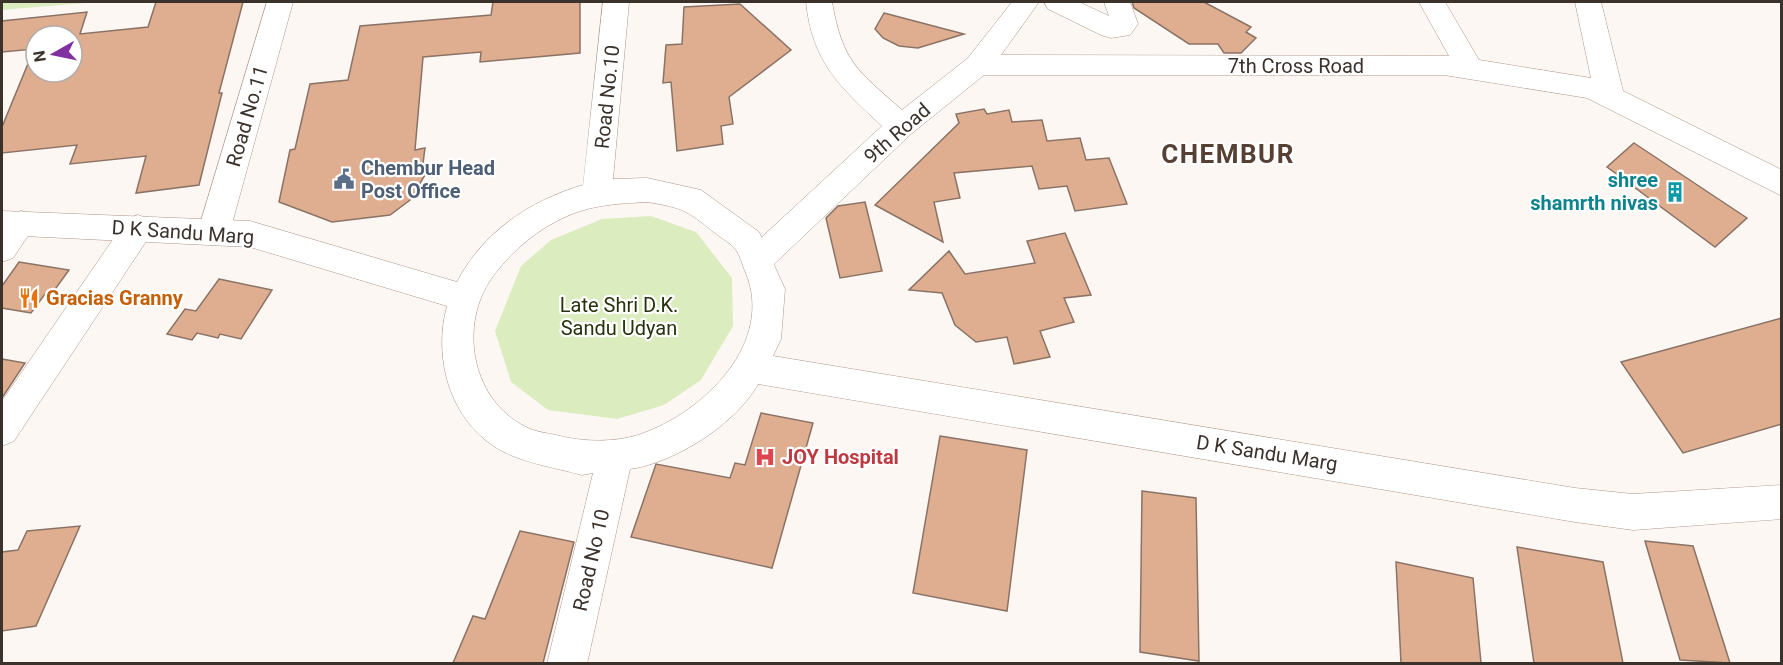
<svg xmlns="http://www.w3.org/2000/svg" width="1783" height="665" viewBox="0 0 1783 665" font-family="Roboto,sans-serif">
  <rect width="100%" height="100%" fill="#fdf7f4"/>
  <g fill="#dbecbf">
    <polygon points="2,2 97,2 2,10"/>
    <polygon points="651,216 696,232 732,278 733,326 701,380 664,405 617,419 548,410 511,382 495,331 521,266 551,240 602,219"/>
  </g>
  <g fill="#dfae91" stroke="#8a7365" stroke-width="1.5" fill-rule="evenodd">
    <path d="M156 2H243L219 93H222L199 185 136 193 146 156 70 164 77 145 2 153V127L34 49 2 52V21L87 12 80 34 148 27ZM36 36H72V72H36Z"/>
    <polygon points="493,2 580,2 580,53 480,62 481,52 423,57 415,150 425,148 422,171 425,175 410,200 390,215 332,222 279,202 290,150 295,149 310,84 348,80 360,26 491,15"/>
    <polygon points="1132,2 1204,2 1251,27 1246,32 1256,38 1241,53 1224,53 1218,44 1189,44 1134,8"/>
    <polygon points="740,4 791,50 729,97 733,124 721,126 723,144 677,151 671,82 663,83 666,45 682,44 684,7"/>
    <polygon points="884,13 964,34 918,48 899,46 883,38 875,29"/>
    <polygon points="984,109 987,114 1009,110 1012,122 1042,120 1047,141 1080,138 1086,160 1109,158 1127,204 1075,211 1067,186 1039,189 1032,166 954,173 960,198 934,202 943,242 875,205 959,123 956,114"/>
    <polygon points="1634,143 1747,218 1715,247 1607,167"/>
    <polygon points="865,202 882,271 840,278 826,218 838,206"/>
    <polygon points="1065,233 1091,295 1064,298 1074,322 1040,331 1050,357 1014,364 1007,337 976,342 955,325 942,293 909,290 949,251 965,274 1035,263 1027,241"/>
    <polygon points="19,262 69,270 51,295 45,294 31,313 2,308 2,286"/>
    <polygon points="219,279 272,290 241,339 220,334 218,338 197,333 192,340 167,334 185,309 196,311"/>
    <polygon points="1782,318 1782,424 1683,453 1621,362"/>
    <polygon points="2,359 25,363 2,398"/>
    <polygon points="761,413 813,423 772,568 631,537 656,464 730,478 735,463 745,465"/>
    <polygon points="940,436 1027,450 1007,611 913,593"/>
    <polygon points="1142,491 1196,498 1199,661 1140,652"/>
    <polygon points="80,526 36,626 2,631 2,552 18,550 27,531"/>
    <polygon points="520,531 574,542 543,663 453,663 473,616 485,619"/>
    <polygon points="1645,541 1693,546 1730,663 1680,660"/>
    <polygon points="1517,547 1603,562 1623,663 1534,663"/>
    <polygon points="1396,562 1473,578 1481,663 1401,663"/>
  </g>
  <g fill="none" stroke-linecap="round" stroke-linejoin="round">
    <g stroke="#ae9687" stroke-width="1">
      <g id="street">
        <polygon points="267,2 293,2 230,231 225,240 214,244 203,240 198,231"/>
        <path d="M806 2H832C843 63 857 70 902 110L968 58 1012 2H1039L1001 55 1449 56 1419 2H1445L1479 60 1591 78 1575 2H1601L1623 91 1782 170V196L1587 98 1444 75H984L911 134 771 267 760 271 749 267 744 258 749 249 882 126C840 87 812 62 806 2Z"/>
        <polygon points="1044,2 1079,2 1109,16 1104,2 1130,2 1138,24 1130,35 1111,38 1101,35 1048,9"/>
        <path d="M21 211 32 215 36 224 13 258 2 262C2 240 0 220 21 211Z"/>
        <polygon points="138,215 149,219 153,228 149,237 14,441 2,446 2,401 127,219"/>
      </g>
    </g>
    <g stroke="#ae9687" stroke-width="1">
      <path id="secondary" d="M603 2H629L613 179 647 178 701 190 759 232 785 289 781 339 773 356 1575 488 1633 494 1782 485V519L1633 530 1575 522 758 384C737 423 675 463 630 469L587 664H547L593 473 582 475C557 468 529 464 506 453 452 427 432 361 447 306L250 247 2 235V211L250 221 457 282C483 232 529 201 583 185ZM647 202C684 208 686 210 715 233 721 238 731 243 736 250 740 255 742 264 745 271 776 342 704 412 641 434 615 443 582 442 556 435 547 433 535 432 526 427 473 401 459 330 489 282 505 258 530 235 555 222 586 205 613 204 647 202Z"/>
    </g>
    <use href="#street" fill="#fff" fill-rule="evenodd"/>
    <use href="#secondary" fill="#fff" fill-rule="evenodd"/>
  </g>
  <defs>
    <g id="civic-bare" transform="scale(1.62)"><path d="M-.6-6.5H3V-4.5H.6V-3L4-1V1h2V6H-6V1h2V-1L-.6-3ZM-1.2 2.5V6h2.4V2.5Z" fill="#5c6f8a" stroke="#fff" stroke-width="2.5" paint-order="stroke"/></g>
    <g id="building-bare" transform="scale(1.62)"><path d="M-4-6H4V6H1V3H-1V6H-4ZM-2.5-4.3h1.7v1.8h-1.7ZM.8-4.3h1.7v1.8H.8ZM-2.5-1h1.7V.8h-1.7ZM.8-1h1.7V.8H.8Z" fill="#0f9aa8" stroke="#fff" stroke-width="2.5" paint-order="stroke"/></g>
    <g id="restaurant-bare" transform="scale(1.62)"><path d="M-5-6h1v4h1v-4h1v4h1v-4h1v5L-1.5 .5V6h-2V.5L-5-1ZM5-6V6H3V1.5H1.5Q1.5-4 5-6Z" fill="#e8710a" stroke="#fff" stroke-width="2.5" paint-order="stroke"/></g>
    <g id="hospital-bare" transform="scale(1.62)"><path d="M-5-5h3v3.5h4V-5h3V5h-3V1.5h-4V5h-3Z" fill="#e0444e" stroke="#fff" stroke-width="2.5" paint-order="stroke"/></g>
  </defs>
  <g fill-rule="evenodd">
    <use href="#civic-bare" x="344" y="179"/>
    <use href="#building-bare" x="1675" y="192"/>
    <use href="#restaurant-bare" x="29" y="298"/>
    <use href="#hospital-bare" x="765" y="457"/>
  </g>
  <g text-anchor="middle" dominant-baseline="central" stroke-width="4.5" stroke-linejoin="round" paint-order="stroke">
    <g font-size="20" fill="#3c322c" stroke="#fff">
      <text x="1296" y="66">7th Cross Road</text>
      <text transform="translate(607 97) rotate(-84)">Road No.10</text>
      <text transform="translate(247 116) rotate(-74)">Road No.11</text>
      <text transform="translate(897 133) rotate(-41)">9th Road</text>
      <text transform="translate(183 232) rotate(4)">D K Sandu Marg</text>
      <text transform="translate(1267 453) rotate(9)">D K Sandu Marg</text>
      <text transform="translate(591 560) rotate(-77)">Road No 10</text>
    </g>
    <g font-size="20" font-weight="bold" fill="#4e5e75" stroke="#fff" text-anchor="start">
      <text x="361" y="168">Chembur Head<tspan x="361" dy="23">Post Office</tspan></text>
    </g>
    <g font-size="20" font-weight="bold" fill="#0d838f" stroke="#fff" text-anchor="end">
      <text x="1658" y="180">shree<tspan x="1658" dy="23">shamrth nivas</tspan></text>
    </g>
    <g font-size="20" font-weight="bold" fill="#c56008" stroke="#fff" text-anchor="start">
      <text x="46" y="298">Gracias Granny</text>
    </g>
    <g font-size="20" fill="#28330e" stroke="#fff">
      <text x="619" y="305">Late Shri D.K.<tspan x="619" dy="23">Sandu Udyan</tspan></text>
    </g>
    <g font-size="20" font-weight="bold" fill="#be3a42" stroke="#fff" text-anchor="start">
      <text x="782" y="457">JOY Hospital</text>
    </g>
    <g font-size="26" font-weight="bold" letter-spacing="1.5" fill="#554033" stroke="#fff">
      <text x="1228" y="154">CHEMBUR</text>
    </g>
  </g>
  <rect width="1783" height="665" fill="none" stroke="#3c322c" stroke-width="6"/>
  <g transform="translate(54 54) rotate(261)"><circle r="28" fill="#ffffff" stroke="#b1adab" stroke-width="1.5"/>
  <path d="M0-4.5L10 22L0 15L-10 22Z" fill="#8130a0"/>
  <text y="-9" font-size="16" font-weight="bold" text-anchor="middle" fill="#3c322c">N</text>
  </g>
</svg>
